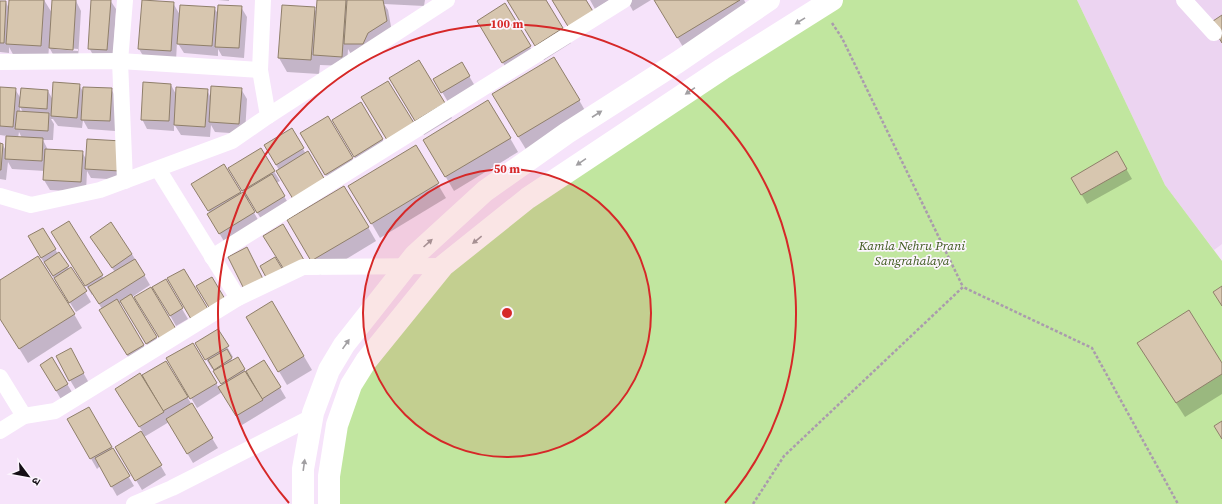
<svg xmlns="http://www.w3.org/2000/svg" width="1222" height="504" viewBox="0 0 1222 504" font-family="'Source Serif 4','Noto Sans Devanagari',serif">
  <rect width="100%" height="100%" fill="#f6e3fa"/>
  <polygon fill="#ecd4f1" points="1077,0 1222,0 1222,244 1214,250 1165,185"/>
  <polygon fill="#c1e69f" points="832,0 1077,0 1165,185 1222,261 1222,504 329,504 351,385 443,266"/>
  <g fill="#0003" fill-rule="evenodd">
    <path d="M10 0H44L52 13 53 0 76 1 81 11 78 59 55 58 49 47 48 60 15 58 9 47V53L0 52V2H6L9 9ZM54 47 78 49V51L54 49Z"/>
    <polygon points="92,0 110,0 116,9 113,59 95,58 89,48"/>
    <polygon points="218,0 229,0 229,1"/>
    <polygon points="314,0 425,0 424,6 384,4 388,10 392,32 351,54 348,49 347,66 320,65 319,74 287,72 279,58 314,8 317,13 318,0"/>
    <polygon points="508,0 545,0 571,43 544,60"/>
    <polygon points="590,0 610,0 595,9"/>
    <polygon points="627,0 651,0 633,11"/>
    <polygon points="655,0 744,0 751,13 686,52"/>
    <polygon points="173,3 180,15 214,8 219,15 241,7 247,17 244,58 222,56 218,49 218,56 184,53 177,42 176,61 145,59 139,49"/>
    <polygon points="505,5 536,57 509,73 478,21"/>
    <polygon points="419,61 452,118 424,135 398,93"/>
    <polygon points="462,64 475,86 448,102 435,80"/>
    <path d="M79 85 84 93 111 89 117 99 115 131 88 129 83 120 82 128 58 126 53 119H51L54 124 53 140H43L48 150 82 152 86 159 121 142 125 180 91 178 87 171 86 192 50 190 44 180 45 171 12 169 8 162 6 180 0 179V144L3 145 6 151 7 136 0 135V88L15 89 21 99 48 91 53 100ZM20 107 23 112H20ZM19 132 22 138H18Z"/>
    <polygon points="171,85 177,96 207,90 211,98 241,89 247,99 245,134 215,132 211,125 210,137 181,135 174,124 174,131 147,129 142,119"/>
    <polygon points="579,100 587,114 527,151 501,109"/>
    <polygon points="361,103 388,149 360,166 333,120"/>
    <polygon points="328,117 358,169 332,185 301,133"/>
    <polygon points="291,129 306,154 279,170 265,145"/>
    <polygon points="510,138 518,152 454,191 424,140"/>
    <polygon points="415,146 446,198 380,238 350,186"/>
    <polygon points="261,150 280,181 276,183 290,206 263,222 249,200 247,201 260,223 225,243 208,214 210,213 193,184 224,165 241,194 244,193 229,169"/>
    <polygon points="1117,153 1132,179 1087,204 1072,178"/>
    <polygon points="68,222 104,279 115,272 97,247 132,254 150,285 132,297 162,347 152,353 122,302 119,304 149,355 133,365 100,310 102,309 93,294 92,295 58,242"/>
    <polygon points="368,227 376,241 320,275 296,235"/>
    <polygon points="43,229 58,254 59,253 69,269 71,268 91,302 76,312 47,268 29,237"/>
    <polygon points="165,280 188,319 176,326 154,287"/>
    <polygon points="0,281 74,314 82,328 28,363 0,317"/>
    <polygon points="272,302 312,370 287,385 247,317"/>
    <polygon points="218,331 233,357 231,358 232,361 237,358 246,372 264,361 286,398 242,425 222,392 197,408 168,359 192,344 219,388 223,386 214,372 216,371 214,368 212,369 197,344"/>
    <polygon points="52,358 73,394 62,401 41,365"/>
    <polygon points="1147,358 1222,365 1222,394 1185,417"/>
    <polygon points="76,360 89,383 76,390 70,380"/>
    <polygon points="166,362 218,448 193,463 169,422 144,437 166,475 142,490 116,447 142,431 117,389 141,377"/>
    <polygon points="88,408 134,486 117,496 100,466 97,469 68,419"/>
  </g>
  <g fill="#d7c6af" stroke="#8f7f6a">
    <polygon points="9,0 44,0 41,46 6,44"/>
    <polygon points="52,0 76,0 73,50 49,48"/>
    <polygon points="91,0 111,0 107,50 88,49"/>
    <polygon points="142,0 174,2 171,51 138,49"/>
    <polygon points="317,0 346,0 342,57 313,55"/>
    <polygon points="347,0 383,0 387,21 368,33 363,44 344,44"/>
    <polygon points="507,0 546,0 563,28 535,46"/>
    <polygon points="552,0 586,0 594,13 569,28"/>
    <polygon points="654,0 740,0 677,38"/>
    <polygon points="0,1 6,1 4,43 0,43"/>
    <polygon points="505,3 531,46 502,63 477,21"/>
    <polygon points="180,5 215,7 212,46 177,44"/>
    <polygon points="218,5 242,6 239,48 215,47"/>
    <polygon points="282,5 315,7 311,60 278,58"/>
    <polygon points="1222,15 1222,43 1210,23"/>
    <polygon points="554,57 580,100 518,137 492,94"/>
    <polygon points="419,60 445,103 415,121 389,78"/>
    <polygon points="462,62 470,76 441,93 433,79"/>
    <polygon points="388,81 414,123 387,140 361,97"/>
    <polygon points="53,82 80,84 77,118 51,116"/>
    <polygon points="143,82 171,84 169,121 141,120"/>
    <polygon points="211,86 242,88 239,124 209,122"/>
    <polygon points="0,87 16,88 13,127 0,126"/>
    <polygon points="83,87 112,88 110,121 81,120"/>
    <polygon points="176,87 208,89 205,127 174,125"/>
    <polygon points="21,88 48,90 47,109 19,107"/>
    <polygon points="488,100 511,138 445,177 423,140"/>
    <polygon points="361,102 383,139 354,157 332,120"/>
    <polygon points="17,111 49,113 48,131 15,129"/>
    <polygon points="328,116 353,158 325,175 300,133"/>
    <polygon points="292,128 304,148 276,165 264,145"/>
    <polygon points="6,136 43,138 42,161 5,159"/>
    <polygon points="87,139 122,141 120,171 85,169"/>
    <polygon points="0,143 3,144 1,170 0,170"/>
    <polygon points="416,145 439,183 371,224 348,186"/>
    <polygon points="261,148 275,171 242,191 228,168"/>
    <polygon points="45,149 83,151 81,182 43,180"/>
    <polygon points="308,151 325,180 293,199 276,171"/>
    <polygon points="1117,151 1127,169 1081,195 1071,178"/>
    <polygon points="224,164 241,192 208,211 191,184"/>
    <polygon points="272,174 285,196 257,213 244,191"/>
    <polygon points="344,186 369,227 311,261 287,220"/>
    <polygon points="243,192 255,212 219,234 207,214"/>
    <polygon points="69,221 103,275 85,286 51,232"/>
    <polygon points="111,222 132,254 112,268 90,237"/>
    <polygon points="283,224 304,260 285,271 263,236"/>
    <polygon points="43,228 56,249 41,258 28,236"/>
    <polygon points="247,247 264,281 245,291 228,257"/>
    <polygon points="59,252 69,266 53,276 44,262"/>
    <polygon points="38,256 75,314 19,349 0,319 0,280"/>
    <polygon points="275,257 283,270 267,279 260,266"/>
    <polygon points="135,259 145,275 99,304 88,287"/>
    <polygon points="71,267 87,291 69,303 54,278"/>
    <polygon points="184,269 208,309 191,319 167,278"/>
    <polygon points="212,277 225,299 210,309 196,286"/>
    <polygon points="166,279 183,308 170,316 152,287"/>
    <polygon points="1222,286 1222,306 1213,292"/>
    <polygon points="151,287 176,329 160,339 134,297"/>
    <polygon points="131,294 157,337 146,344 120,301"/>
    <polygon points="117,299 144,345 127,355 99,310"/>
    <polygon points="272,301 304,356 278,372 246,317"/>
    <polygon points="1189,310 1222,363 1222,374 1176,403 1137,343"/>
    <polygon points="218,329 229,346 205,360 195,343"/>
    <polygon points="193,343 217,383 190,399 166,358"/>
    <polygon points="71,348 84,373 69,381 56,356"/>
    <polygon points="227,349 232,358 214,370 208,360"/>
    <polygon points="52,357 68,384 56,391 40,365"/>
    <polygon points="238,357 245,369 221,384 213,371"/>
    <polygon points="264,360 281,387 262,399 246,371"/>
    <polygon points="166,361 188,397 163,411 142,375"/>
    <polygon points="245,371 263,400 236,416 218,387"/>
    <polygon points="140,373 164,412 139,427 115,389"/>
    <polygon points="192,403 213,438 187,454 166,419"/>
    <polygon points="89,407 112,447 90,459 67,419"/>
    <polygon points="1222,421 1222,439 1214,426"/>
    <polygon points="141,431 162,465 135,481 115,447"/>
    <polygon points="113,448 130,476 111,487 95,458"/>
  </g>
  <g fill="none" stroke-linecap="round" stroke-linejoin="round">
    <g stroke="#aa9bad" stroke-width="2.5" stroke-dasharray="3 2" stroke-linecap="butt">
      <polyline points="832,23 842,38 963,287"/>
      <polyline points="753,504 784,456 963,287 1092,348 1178,504"/>
    </g>
    <g stroke="#fff" stroke-width="16">
      <polyline points="1184,0 1214,33"/>
      <polyline points="0,62 120,61 260,70"/>
      <polyline points="268,116 447,0"/>
      <polyline points="158,169 238,298"/>
      <polyline points="125,181 120,61 125,0"/>
      <polyline points="0,196 31,205 100,190 232,141 268,116 260,70 263,0"/>
      <polyline points="212,257 624,0"/>
      <polyline points="0,377 24,416 0,431"/>
      <polyline points="24,416 55,411 238,298 303,267 443,266"/>
      <polyline points="134,504 172,488 312,417"/>
    </g>
    <g stroke="#fff" stroke-width="22">
      <polyline points="303,504 303,469 313,413 329,370 344,345 415,255 485,191 567,133 678,62 769,0"/>
      <polyline points="329,504 329,476 337,425 351,385 366,361 443,266 528,198 722,69 832,0"/>
    </g>
  </g>
  <defs><path id="oneway-solid" d="M-6-.8H1V-3.2L6.5 0L1 3.2V.8H-6Z"/></defs>
  <g fill="#a19fa2">
    <use href="#oneway-solid" transform="translate(800 21) rotate(148)"/>
    <use href="#oneway-solid" transform="translate(690 91) rotate(146)"/>
    <use href="#oneway-solid" transform="translate(597 114) rotate(-33)"/>
    <use href="#oneway-solid" transform="translate(581 162) rotate(146)"/>
    <use href="#oneway-solid" transform="translate(477 240) rotate(141)"/>
    <use href="#oneway-solid" transform="translate(428 243) rotate(-42)"/>
    <use href="#oneway-solid" transform="translate(346 344) rotate(-55)"/>
    <use href="#oneway-solid" transform="translate(304 465) rotate(-82)"/>
  </g>
  <circle cx="507" cy="313" r="144" fill="#d62828" fill-opacity=".12"/>
  <g fill="none" stroke="#d62828" stroke-width="2">
    <circle cx="507" cy="313" r="144"/>
    <path d="M289 503A289 289 0 1 1 725 503"/>
  </g>
  <g text-anchor="middle" dominant-baseline="central" stroke-width="3.5" stroke-linejoin="round" paint-order="stroke">
    <g font-size="13" font-style="italic" fill="#3d591c" stroke="#fcf5fe">
      <text x="912" y="245">Kamla Nehru Prani<tspan x="912" dy="15">Sangrahalaya</tspan></text>
    </g>
  </g>
  <circle cx="507" cy="313" r="6" fill="#d62828" stroke="#fcf5fe" stroke-width="2"/>
  <g font-size="12" text-anchor="middle" font-weight="bold" fill="#d62828" stroke="#fcf5fe" stroke-width="3.5" stroke-linejoin="round" paint-order="stroke">
    <text x="507" y="28">100 m</text>
    <text x="507" y="173">50 m</text>
  </g>
  <g transform="translate(28 476) rotate(122)" stroke="#fcf5fe" stroke-width="3" paint-order="stroke">
  <path d="M0-3L7 15L0 10L-7 15Z" fill="#150f16"/>
  <text y="-6" font-size="11" font-weight="bold" text-anchor="middle" fill="#150f16">उ</text>
  </g>
</svg>
